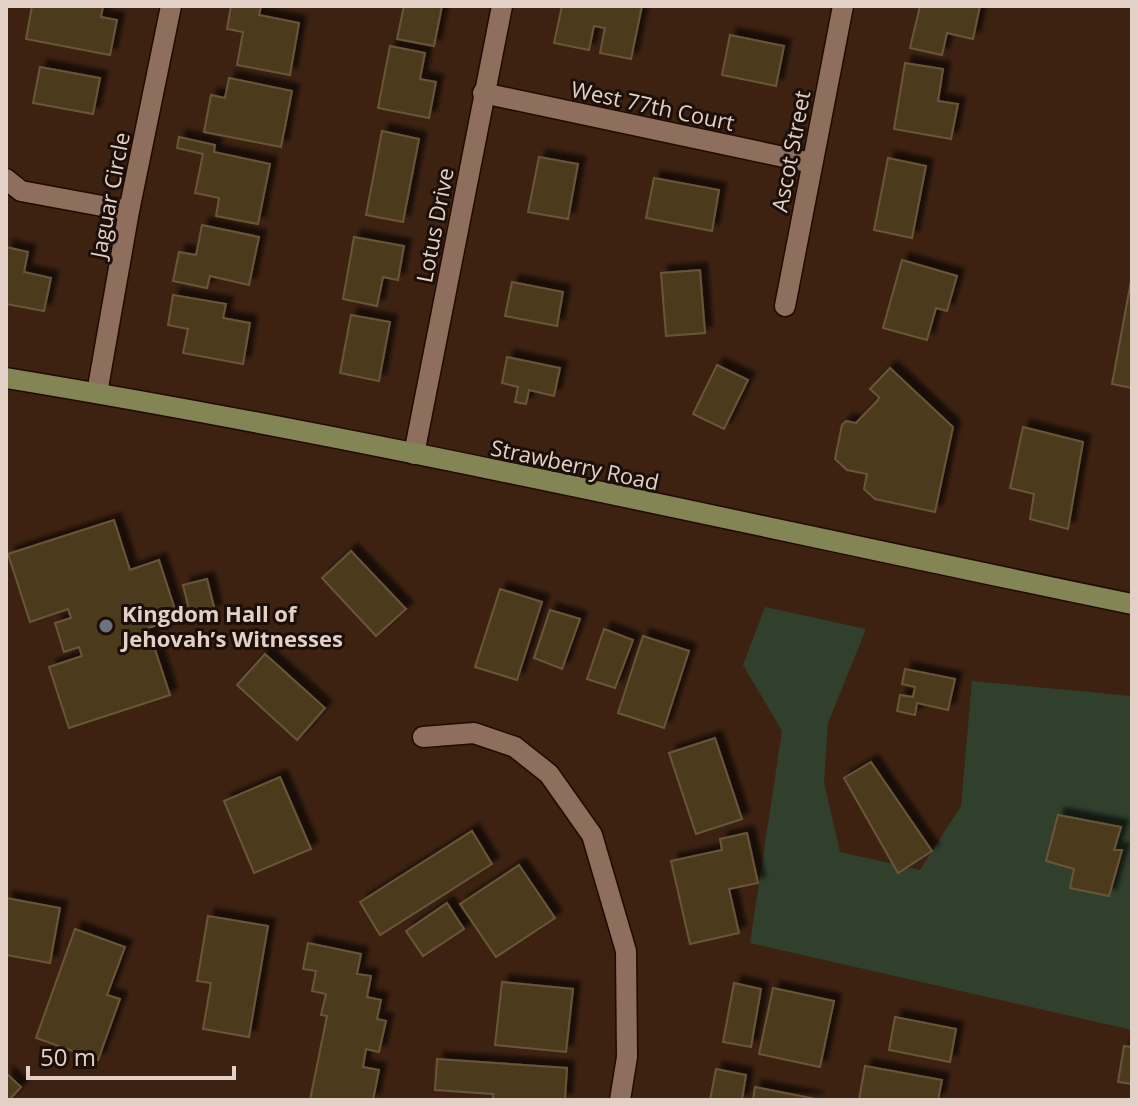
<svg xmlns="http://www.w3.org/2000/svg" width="1138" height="1106" viewBox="0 0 1138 1106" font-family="'Open Sans',sans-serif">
  <defs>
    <filter id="shadow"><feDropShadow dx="7" dy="-7" stdDeviation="2" flood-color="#0009"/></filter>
  </defs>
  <rect width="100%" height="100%" fill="#3d2212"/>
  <polygon fill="#30402d" points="765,607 866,629 828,723 824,782 840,852 920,870 961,806 972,681 1132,696 1130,845 1132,845 1132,1030 750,943 782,731 743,665"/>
  <g fill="#4c3a1e" stroke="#695639" stroke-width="2" filter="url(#shadow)">
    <polygon points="32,6 103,6 101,17 117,20 110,55 26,39"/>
    <polygon points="231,6 261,6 259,15 299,23 290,75 237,65 243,32 227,29"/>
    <polygon points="404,6 442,6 434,46 397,39"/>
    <polygon points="562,6 642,6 631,59 600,53 605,28 594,26 589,50 554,43"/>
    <polygon points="920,6 980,6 973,39 947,33 942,55 910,48"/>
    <polygon points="730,35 784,46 776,86 722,75"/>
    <polygon points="390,46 425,53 420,79 436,82 429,118 378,108"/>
    <polygon points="905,63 943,69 938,101 958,104 951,139 894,129"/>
    <polygon points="40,67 100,78 93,114 33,103"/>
    <polygon points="229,78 292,91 281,147 204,132 211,95 225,98"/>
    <polygon points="382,131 419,139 403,222 366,215"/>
    <polygon points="179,137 215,145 214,152 270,164 258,224 216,216 219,198 195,193 203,154 177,148"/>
    <polygon points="539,157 578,164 568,219 528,212"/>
    <polygon points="888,158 926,166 912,238 874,230"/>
    <polygon points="654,178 719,190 712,231 646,218"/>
    <polygon points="202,225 259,237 249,285 210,276 207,288 173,281 179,252 196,255"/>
    <polygon points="354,237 404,246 398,280 383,277 377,306 343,299"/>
    <polygon points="6,247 28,252 24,272 51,278 44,311 6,304"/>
    <polygon points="902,260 957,276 947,311 936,308 927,340 883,328"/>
    <polygon points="700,270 705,333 666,336 661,273"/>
    <polygon points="1131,281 1132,281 1132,388 1112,384"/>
    <polygon points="512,282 563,292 557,326 505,316"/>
    <polygon points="173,295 226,304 223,318 250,323 243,364 183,353 188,329 168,325"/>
    <polygon points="351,315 390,322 379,381 340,373"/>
    <polygon points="507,357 560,368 554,396 529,390 526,404 515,402 518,387 502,383"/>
    <polygon points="717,365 748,380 724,429 693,414"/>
    <polygon points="890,368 953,427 935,512 875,499 864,489 867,474 847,470 835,459 842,425 846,421 856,423 878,400 879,397 870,389"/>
    <polygon points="1023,427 1083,442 1068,529 1030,519 1034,494 1010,488"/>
    <polygon points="114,520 130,570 159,560 178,619 148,628 170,695 69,728 49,667 82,656 79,647 64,652 55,623 71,618 68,609 30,622 8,554"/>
    <polygon points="351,551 406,609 376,636 322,578"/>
    <polygon points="207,579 215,611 191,617 183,585"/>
    <polygon points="500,589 542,602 517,680 475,667"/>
    <polygon points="550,610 580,619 562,669 534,658"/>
    <polygon points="604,629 633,640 615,688 587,679"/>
    <polygon points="643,636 689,651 664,728 618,713"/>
    <polygon points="265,654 325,708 297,740 237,685"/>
    <polygon points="905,669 955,679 948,710 917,703 915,715 897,711 900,695 913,697 915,687 902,684"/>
    <polygon points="715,738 742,819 696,834 669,753"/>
    <polygon points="871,762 932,851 898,873 844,778"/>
    <polygon points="280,777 311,849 254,873 224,801"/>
    <polygon points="1058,815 1121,827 1114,850 1122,850 1109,896 1070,888 1074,869 1046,861"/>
    <polygon points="472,831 492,864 380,935 360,902"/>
    <polygon points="747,833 758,883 729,889 739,933 690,944 671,861 722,850 720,839"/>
    <polygon points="519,865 555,918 496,957 460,904"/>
    <polygon points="6,898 60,908 50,963 6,955"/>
    <polygon points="447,903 464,929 423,956 406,931"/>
    <polygon points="208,916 268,926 249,1037 203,1029 211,983 197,981"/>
    <polygon points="75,929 125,947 107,995 120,999 98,1060 36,1038"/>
    <polygon points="308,943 361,954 357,974 371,976 367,997 381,1000 377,1019 386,1021 379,1052 366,1049 363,1067 379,1070 373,1100 310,1100 327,1016 321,1015 326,994 312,991 316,971 303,969"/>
    <polygon points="502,982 573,989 566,1052 495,1045"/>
    <polygon points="734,983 761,989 751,1047 723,1042"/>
    <polygon points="773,988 834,1001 820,1067 759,1054"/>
    <polygon points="895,1017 956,1029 950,1062 889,1050"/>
    <polygon points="1124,1046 1132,1047 1132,1084 1118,1082"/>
    <polygon points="437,1059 567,1068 565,1100 493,1100 493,1094 435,1090"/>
    <polygon points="865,1066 942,1080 938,1100 859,1100"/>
    <polygon points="716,1069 746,1075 742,1100 710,1100"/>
    <polygon points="6,1073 21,1087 9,1100 6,1100"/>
    <polygon points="755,1087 816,1099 816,1100 753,1100"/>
  </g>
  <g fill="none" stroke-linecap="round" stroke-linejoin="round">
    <g stroke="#230a00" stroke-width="23">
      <g id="street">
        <polyline points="483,93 812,163"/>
        <polyline points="6,179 21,191 129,211"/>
        <polyline points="785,306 843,6"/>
        <polyline points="97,393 129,211 171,6"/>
        <polyline points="414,454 502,6"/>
        <polyline points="423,737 474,733 515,747 549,774 592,835 626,951 627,1057 620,1100"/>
      </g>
    </g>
    <g stroke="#230a00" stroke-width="23">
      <path id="secondary" d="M6 378C384 440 757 527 1132 604"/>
    </g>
    <use href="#street" stroke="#8e6e5c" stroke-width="20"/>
    <use href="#secondary" stroke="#848555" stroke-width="20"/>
  </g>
  <circle fill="#6b7280" stroke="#1b0f08" stroke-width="3" cx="106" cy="626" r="8"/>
  <g text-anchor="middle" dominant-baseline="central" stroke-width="6" stroke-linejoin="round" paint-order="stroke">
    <g font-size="22" fill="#e3d0c6" stroke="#1b0f08">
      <text transform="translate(653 105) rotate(12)">West 77th Court</text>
      <text transform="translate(790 151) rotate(-79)">Ascot Street</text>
      <text transform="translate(109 195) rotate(-79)">Jaguar Circle</text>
      <text transform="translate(434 225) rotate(-79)">Lotus Drive</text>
      <text transform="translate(575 464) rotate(12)">Strawberry Road</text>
    </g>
    <g font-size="22" font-weight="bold" fill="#e3d0c6" stroke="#1b0f08" text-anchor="start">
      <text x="122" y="613">Kingdom Hall of<tspan x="122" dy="25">Jehovah’s Witnesses</tspan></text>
    </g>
  </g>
  <rect width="1138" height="1106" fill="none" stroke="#e3d0c6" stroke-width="16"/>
  <path d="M28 1066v12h206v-12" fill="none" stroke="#e3d0c6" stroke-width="4"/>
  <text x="40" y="1066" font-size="24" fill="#e3d0c6" stroke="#1b0f08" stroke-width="6" paint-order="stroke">50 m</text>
</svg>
